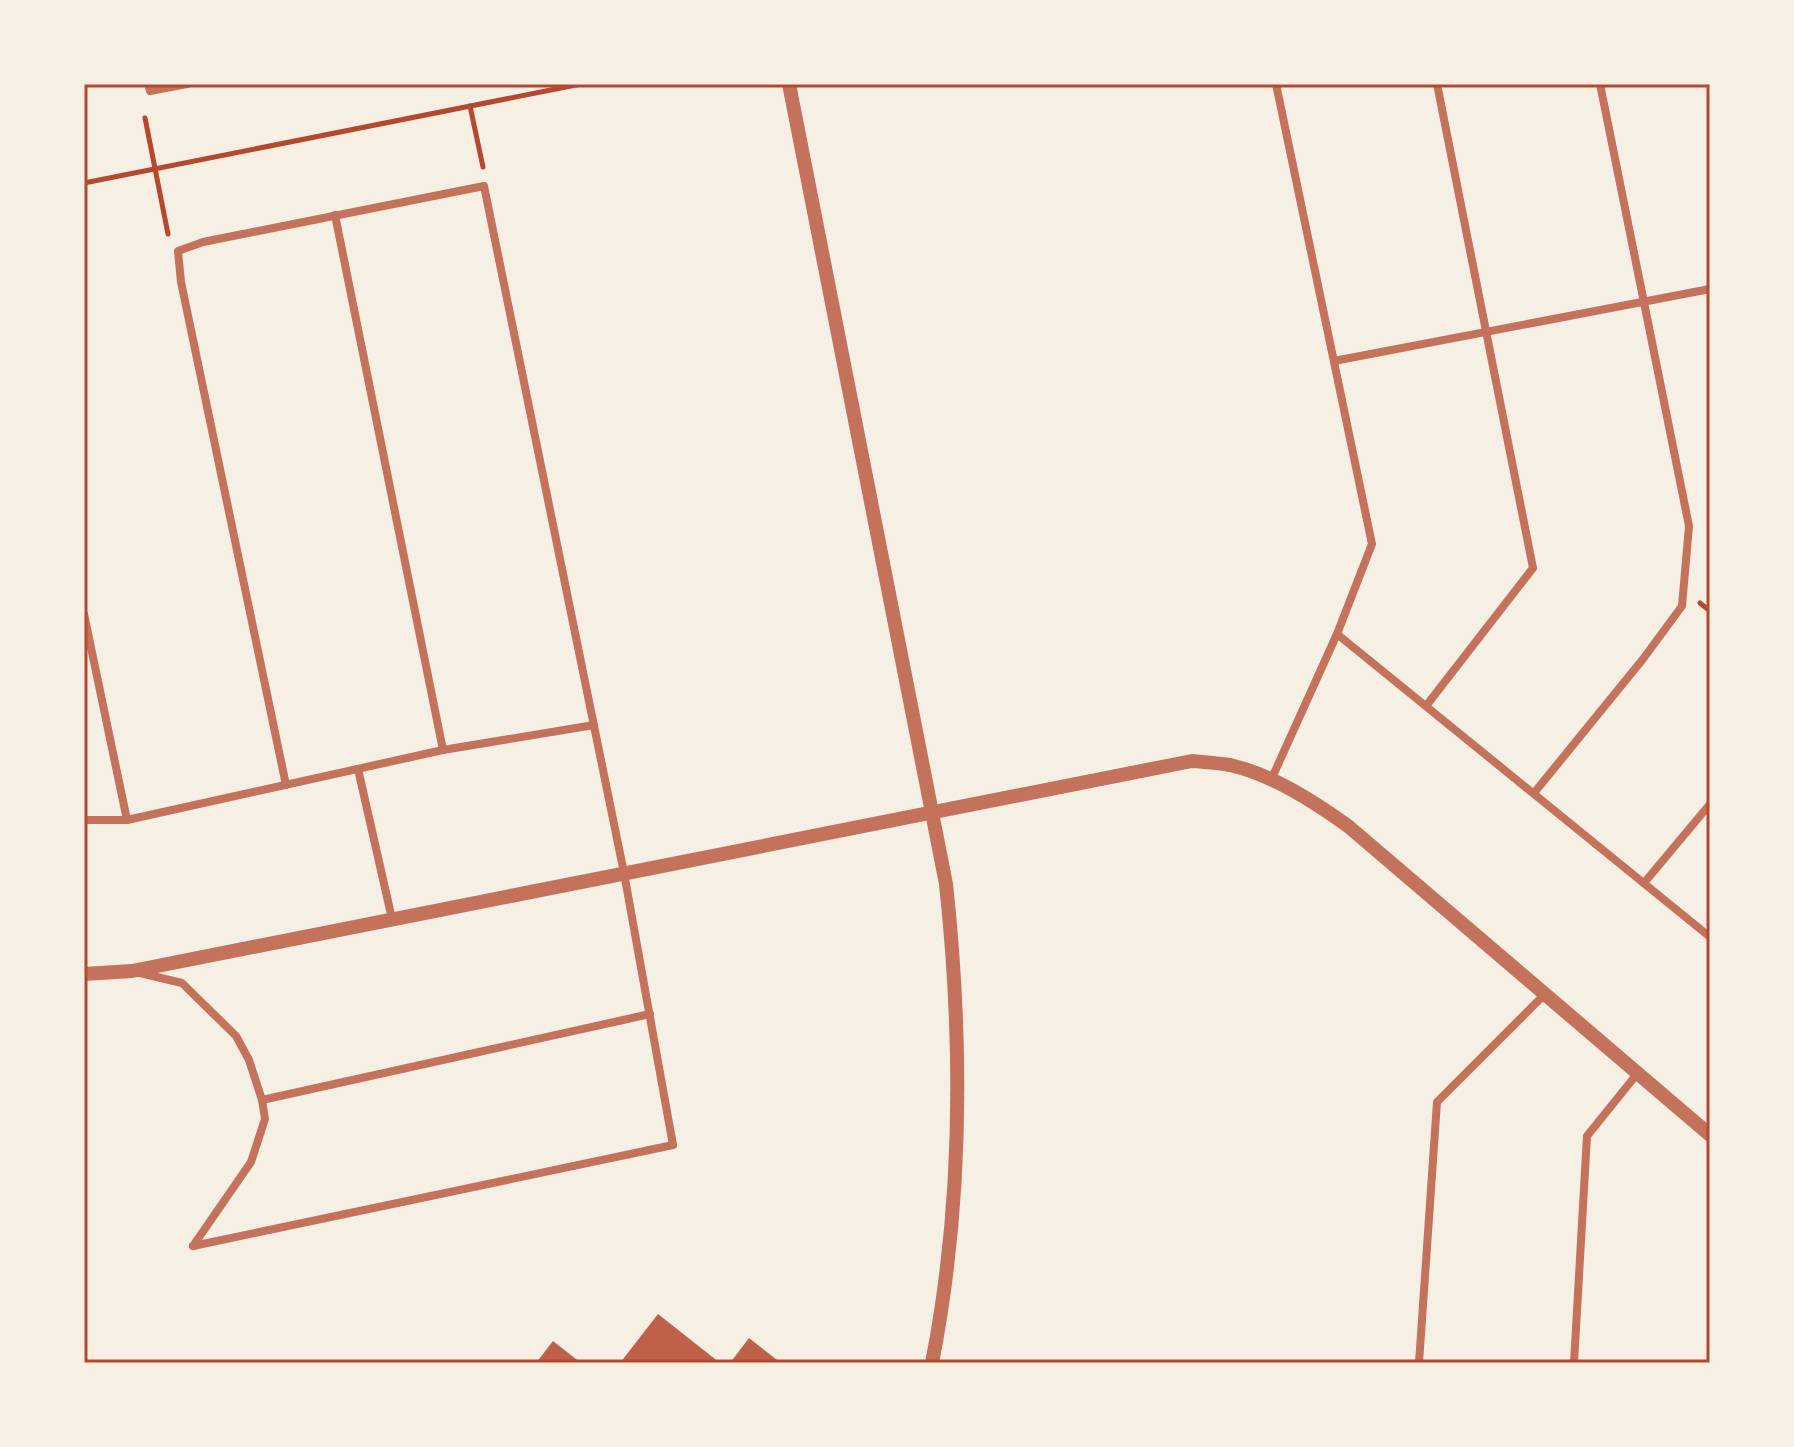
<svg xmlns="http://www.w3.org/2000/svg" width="1794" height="1447" viewBox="0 0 1794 1447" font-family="'Fira Sans Condensed',sans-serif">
  <rect width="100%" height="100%" fill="#f6efe4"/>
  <g fill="#bf614a">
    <polygon points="658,1314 720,1363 620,1363"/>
    <polygon points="749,1338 781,1363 730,1363"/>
    <polygon points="553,1341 581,1363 536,1363"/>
  </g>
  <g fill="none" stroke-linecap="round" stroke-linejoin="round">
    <g stroke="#b5482f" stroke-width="5">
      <polyline points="470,106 483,167"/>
      <polyline points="145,118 168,234"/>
      <polyline points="84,183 581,84"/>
      <polyline points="1700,603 1710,611"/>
    </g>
    <g stroke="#c5725c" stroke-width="8">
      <polyline points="148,84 150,91 187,84"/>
      <polyline points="335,215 443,750"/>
      <polyline points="1334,361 1710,289"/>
      <polyline points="84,614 127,820"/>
      <polyline points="1337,634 1710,937"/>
      <polyline points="1426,706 1533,568 1437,84"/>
      <polyline points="358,769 392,919"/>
      <polyline points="1271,780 1337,634 1372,544 1276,84"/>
      <polyline points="1534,793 1643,659 1682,606 1689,526 1600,84"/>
      <polyline points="84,820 127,820 443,750 594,725"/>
      <polyline points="1644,883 1710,804"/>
      <polyline points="140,973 182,983 236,1036 249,1060 262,1100 265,1119 251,1162 193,1246"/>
      <polyline points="262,1100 650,1014"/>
      <polyline points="193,1246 673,1145 624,873 484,186 203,242 178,251 181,282 286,785"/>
      <polyline points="1419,1363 1437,1102 1544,995"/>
      <polyline points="1574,1363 1587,1136 1637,1074"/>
    </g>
    <g stroke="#c5725c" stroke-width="14">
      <path d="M789 84 946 884C963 1043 963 1205 932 1363"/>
      <path d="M84 974 132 971 1192 761C1204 762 1218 763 1230 765 1273 775 1313 801 1348 826L1710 1135"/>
    </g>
  </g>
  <rect width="1794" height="1447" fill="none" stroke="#f6efe4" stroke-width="172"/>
  <rect x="86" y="86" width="1622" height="1275" fill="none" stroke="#b5482f" stroke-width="3"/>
</svg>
